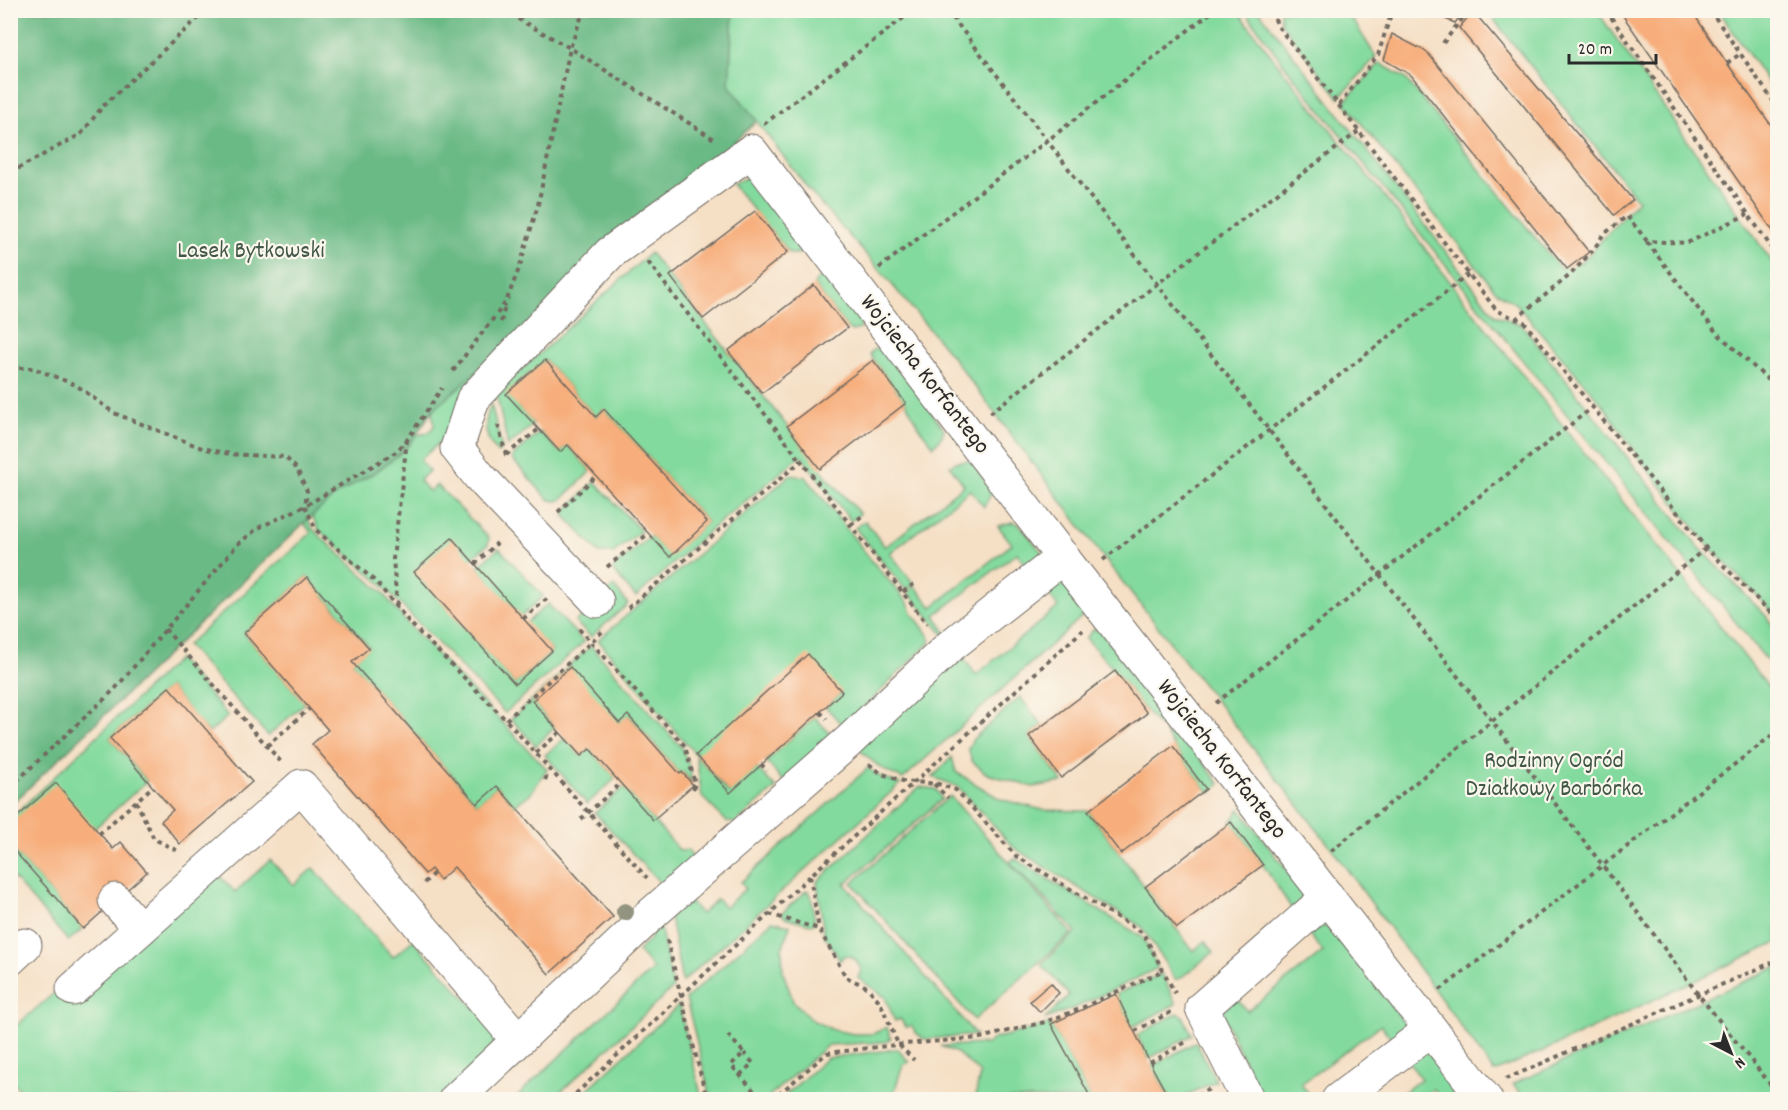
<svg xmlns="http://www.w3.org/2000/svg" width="1788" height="1110" viewBox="0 0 1788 1110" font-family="Dekko,sans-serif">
  <rect width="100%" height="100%" fill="#fbf7ec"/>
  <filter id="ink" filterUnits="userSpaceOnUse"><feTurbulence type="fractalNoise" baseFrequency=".0167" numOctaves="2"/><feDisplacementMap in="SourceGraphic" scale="12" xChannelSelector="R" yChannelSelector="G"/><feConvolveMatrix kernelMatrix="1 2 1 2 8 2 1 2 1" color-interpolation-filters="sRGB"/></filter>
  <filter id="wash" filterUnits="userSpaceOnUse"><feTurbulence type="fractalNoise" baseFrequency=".008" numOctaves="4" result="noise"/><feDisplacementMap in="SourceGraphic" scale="24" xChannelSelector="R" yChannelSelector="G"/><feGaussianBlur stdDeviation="1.35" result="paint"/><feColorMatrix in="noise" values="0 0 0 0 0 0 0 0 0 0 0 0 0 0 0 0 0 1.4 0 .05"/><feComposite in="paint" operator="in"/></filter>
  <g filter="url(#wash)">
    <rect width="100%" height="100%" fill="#f5dfc5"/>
    <g fill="#83da9e" stroke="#578264" stroke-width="1.5">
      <polygon points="733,11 1238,11 1273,58 1401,217 1457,291 1777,698 1777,942 1557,1045 1494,1072 1333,850 1104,558 951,355 878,268 813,195 729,85"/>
      <polygon points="1245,11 1259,11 1495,315 1522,325 1698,546 1766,616 1777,632 1777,673 1502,335 1282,62"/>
      <polygon points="1280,11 1336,11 1353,20 1376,57 1339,98 1281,23"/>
      <polygon points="1487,11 1597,11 1777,269 1777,619 1768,607 1707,544 1639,458 1603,405 1517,305 1496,291 1344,102 1380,63 1406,79 1560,268 1582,262 1638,200"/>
      <polygon points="1719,11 1770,11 1777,21 1777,96"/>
      <polygon points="747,178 752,180 803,247 798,254 791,254 788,252 732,184"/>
      <polygon points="650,253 829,479 860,514 851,521 801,456 709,531 636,597 613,571 614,567 651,536 670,556 707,522 604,409 596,417 545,360 507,394 534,424 508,446 496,393"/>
      <polygon points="825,275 863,322 860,329 852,331 847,328 814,285 816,281"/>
      <polygon points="883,347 944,429 942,436 934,446 920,429 906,403 873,360 870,354 873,350"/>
      <polygon points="479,369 451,432 420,460 429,471 419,481 429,491 437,485 489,538 488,544 471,559 415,572 515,684 552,651 526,623 548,604 584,642 505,713 379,582 319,530 312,516 338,493 375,472 397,456 409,445 416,435 428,433 434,426 432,411"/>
      <path d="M491 404 502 448 498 453C484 439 483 422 491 404Z"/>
      <polygon points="540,432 560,452 568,445 591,471 561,500 555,501 548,499 512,459 512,457"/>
      <polygon points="971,460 992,492 984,507 970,490 890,553 914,584 906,590 855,528 865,521 885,547 964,485 950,466 956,462"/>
      <polygon points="790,475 806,477 872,561 908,603 913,614 929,636 931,641 844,727 826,707 842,692 696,755 729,793 757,768 776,788 735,823 727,822 702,797 696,755 598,640"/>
      <polygon points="595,482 641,531 613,553 599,553 564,515 566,510"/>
      <polygon points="308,519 312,528 323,539 383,593 407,623 547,769 531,793 514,806 497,786 477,804 352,662 369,647 307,577 244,633 305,703 268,736 187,645 311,533 304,523"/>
      <polygon points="1012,522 1019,524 1041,551 1041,557 1030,570 1017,553 935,615 945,631 944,635 908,592 915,586 932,607 1012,544 998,526"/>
      <polygon points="499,548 543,596 521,617 477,567"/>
      <path d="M1062 584 1067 586 1087 612 903 779C884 772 871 762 857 747L961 654 976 675 1058 607 1046 591Z"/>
      <polygon points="614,586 628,604 591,637 575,622"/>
      <polygon points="1095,628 1101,632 1170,720 1160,727 1147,713 1115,671 1086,638"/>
      <polygon points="591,646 682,748 690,769 692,783 683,772 680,774 629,715 619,723 532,701 555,727 536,746 511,719"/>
      <polygon points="178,659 228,716 209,733 169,687 110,738 147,781 95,828 11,823 11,818"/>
      <polygon points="1020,697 1042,725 1029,736 1063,782 1033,787 987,774 972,761 968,749 973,739"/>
      <polygon points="815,717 833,737 783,781 766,761"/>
      <polygon points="1175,726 1220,784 1211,792 1206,789 1173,746 1164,731"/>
      <polygon points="565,738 581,756 590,749 616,778 587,804 545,755"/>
      <polygon points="952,757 956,772 1000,799 1043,810 1088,811 1193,951 1205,941 1214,952 1179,979 1175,979 1142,927 1014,848 958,787 933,777"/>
      <polygon points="868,768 879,776 900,784 682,982 670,917 689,900 701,914 717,899 725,907 745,889 741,882"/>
      <polygon points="624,787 680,851 688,850 693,859 672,881 661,884 595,813"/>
      <path d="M919 787 936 789 942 799 845 884 976 1035 924 1039 916 1033 912 1026 906 1027 900 1019 895 1021 885 997 858 978 861 970C858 961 853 954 843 956L840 961 831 945 824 935 817 882Z"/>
      <polygon points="950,796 1072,933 974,1020 852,883"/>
      <polygon points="1240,809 1306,895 1292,909 1263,865 1231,822"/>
      <polygon points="10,846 83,929 68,941 11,875"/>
      <polygon points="1014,858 1141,936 1144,940 1158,968 1079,1006 1045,1019 1069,995 1041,964 1076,932 1010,862"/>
      <polygon points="270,860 294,885 313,868 393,957 413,940 495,1031 495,1054 444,1099 28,1099 11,1080 10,1031 67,982 220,876 235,892"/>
      <polygon points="807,890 811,895 815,923 810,924 784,917 782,913"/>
      <polygon points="772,921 790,925 782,949 783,972 793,1001 812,1020 833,1030 854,1034 873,1034 887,1027 891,1038 886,1042 828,1045 766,1099 711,1099 686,999"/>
      <polygon points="660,926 673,988 553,1099 513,1100 653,969 638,951 651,938 651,934"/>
      <polygon points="1323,926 1330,928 1408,1027 1392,1040 1381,1025 1301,1084 1313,1099 1262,1100 1222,1013 1234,995 1247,1011 1323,952 1309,934"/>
      <polygon points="1777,967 1777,1099 1525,1099 1513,1084"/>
      <polygon points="1162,974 1176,1004 1132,1027 1116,994"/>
      <polygon points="679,1005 702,1099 577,1099"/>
      <polygon points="1178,1013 1183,1016 1192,1035 1148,1059 1137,1035"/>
      <polygon points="1051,1024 1091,1099 975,1099 980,1073 957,1053 941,1046 987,1044 993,1039"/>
      <polygon points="1196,1042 1216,1081 1179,1099 1170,1099 1152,1066"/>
      <polygon points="898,1049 909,1062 903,1065 894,1092 895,1099 781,1099 827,1058"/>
      <polygon points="1427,1052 1456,1087 1450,1098 1442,1099 1433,1089 1420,1099 1393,1100 1421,1079 1406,1058"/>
    </g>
    <polygon fill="#6aba85" stroke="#4a7258" stroke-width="1.5" points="11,11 733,11 729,85 757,121 703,170 432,411 409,445 397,456 375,472 338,493 304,523 11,805"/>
    <g id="blocks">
      <g fill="#f7ae7b">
        <polygon points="1424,10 1465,10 1455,23"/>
        <polygon points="1619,10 1691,10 1727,63 1778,135 1778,238"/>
        <polygon points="1473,11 1633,200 1614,215 1459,28"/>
        <polygon points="1392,34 1427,52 1589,252 1567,269 1411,75 1384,60"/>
        <polygon points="755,211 788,252 703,319 670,276"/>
        <polygon points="814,285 847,328 762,393 728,351"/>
        <polygon points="545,360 596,417 604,409 707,522 670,557 568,445 560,452 506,394"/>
        <polygon points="873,360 906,403 820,469 787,426"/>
        <polygon points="452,538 552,651 515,684 414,572"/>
        <polygon points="307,577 369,648 352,662 477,804 497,786 613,917 549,974 454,867 440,880 431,869 425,874 312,744 328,730 244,633"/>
        <polygon points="808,654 842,692 730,793 696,755"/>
        <polygon points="570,667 619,723 628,715 680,774 682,772 693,785 653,820 590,749 581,756 532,701"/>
        <polygon points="1115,671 1147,713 1061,778 1029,736"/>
        <polygon points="169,687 252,782 180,844 161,821 173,810 110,738"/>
        <polygon points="1173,746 1206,789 1121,854 1088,811"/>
        <polygon points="56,783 113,849 121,842 147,872 83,929 10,846 10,823"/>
        <polygon points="1231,822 1263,865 1177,928 1145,887"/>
        <polygon points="1051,983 1059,993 1040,1012 1030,1001"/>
        <polygon points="1116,994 1150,1063 1170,1100 1092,1100 1051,1024"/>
      </g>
    </g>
  </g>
  <g filter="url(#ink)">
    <use href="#blocks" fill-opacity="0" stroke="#726a61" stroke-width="1.5"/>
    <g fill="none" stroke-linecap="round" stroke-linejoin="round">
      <g stroke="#726a61" stroke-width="35">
        <g id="minor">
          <polyline points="597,601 479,476 457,448 473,399 610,253 751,151 1070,567 1486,1100"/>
          <polyline points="115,900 140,929"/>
          <polyline points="638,926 848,742 949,647 1063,557"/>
          <polyline points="10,959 25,945"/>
          <polyline points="73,989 301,786 518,1040"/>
          <polyline points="455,1100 653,913"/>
          <polyline points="1248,1100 1202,1008 1328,897"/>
          <polyline points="1338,1100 1430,1030"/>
        </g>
      </g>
      <g stroke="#726a61" stroke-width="4" stroke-dasharray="4.5 4.5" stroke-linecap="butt">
        <polyline points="502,10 570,48 714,139"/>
        <polyline points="947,10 1603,866 1698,994 1778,1094"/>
        <polyline points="1272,10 1277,25 1497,311 1524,322 1706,548 1772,614 1778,622"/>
        <polyline points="1606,10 1778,257"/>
        <polyline points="1710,10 1778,108"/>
        <polyline points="1443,43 1469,10"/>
        <polyline points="1727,63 1740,54"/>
        <polyline points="1339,105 1378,55 1391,14"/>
        <polyline points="764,124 914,10"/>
        <polyline points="1775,132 1778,130"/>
        <polyline points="10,173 81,134 103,106 207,10"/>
        <polyline points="1647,242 1716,332 1778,389"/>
        <polyline points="648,262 801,461"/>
        <polyline points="879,268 1047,141 1214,10"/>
        <polyline points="1516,319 1570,275 1594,249 1603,235 1627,216 1647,241 1687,243 1748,214"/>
        <polyline points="501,322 505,306"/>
        <polyline points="10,368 33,368 76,385 114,413 202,448 230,454 285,457 297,469 307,491 305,506 316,530 377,583 410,623 506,720 647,878"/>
        <polyline points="453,371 506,302 520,266 538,205 570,48 584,10"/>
        <polyline points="990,413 1157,284 1359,131"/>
        <polyline points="498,425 506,455 508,458"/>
        <polyline points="506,455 539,429"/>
        <polyline points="558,512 596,476"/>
        <polyline points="851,525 862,516"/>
        <polyline points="1103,560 1469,274"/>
        <polyline points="475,564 497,543"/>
        <polyline points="607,567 649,533"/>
        <polyline points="903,592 914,584"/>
        <polyline points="397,605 393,559 407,440"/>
        <polyline points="628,608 801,461 927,624"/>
        <polyline points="523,619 549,597"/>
        <polyline points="165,629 281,762"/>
        <polyline points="579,629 685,746 695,784 693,789"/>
        <polyline points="1216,703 1593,407"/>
        <polyline points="820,712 827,719"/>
        <polyline points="506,720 603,631"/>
        <polyline points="267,746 309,709"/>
        <polyline points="536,753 560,732"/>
        <polyline points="761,764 767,771"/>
        <polyline points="869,764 882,774 903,781 938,784 956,790 1016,856 1143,933 1175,993"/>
        <polyline points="545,780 550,769"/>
        <polyline points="934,784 948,798"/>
        <polyline points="10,787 115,689 238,544 258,528 305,506 396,452 407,440 442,388"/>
        <polyline points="136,801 154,839 180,852"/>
        <polyline points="581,819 620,784"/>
        <polyline points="99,834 152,787"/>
        <polyline points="1331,851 1706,548"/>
        <polyline points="810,876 819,929"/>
        <polyline points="424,883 434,873"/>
        <polyline points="769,914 819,929 846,977 867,987 880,1002 898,1044 914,1060"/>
        <polyline points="667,940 707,1100"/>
        <polyline points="1440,990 1778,731"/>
        <polyline points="1135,1031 1173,1011"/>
        <polyline points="728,1035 744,1053 731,1065 762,1100"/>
        <polyline points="1150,1063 1186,1042"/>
        <polyline points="740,1075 753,1063 744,1053"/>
        <polyline points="1506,1079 1778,960"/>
        <polyline points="569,1100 810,876 1083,630"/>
        <polyline points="772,1100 827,1053 904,1044 980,1038 1045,1022 1077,1010 1164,970"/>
        <polyline points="1189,1100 1209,1089"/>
      </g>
      <use href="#minor" stroke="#fff" stroke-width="33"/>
    </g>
    <circle fill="#929480" cx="625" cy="912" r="9"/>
  </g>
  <g text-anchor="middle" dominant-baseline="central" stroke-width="4.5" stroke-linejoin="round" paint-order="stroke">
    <g font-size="24" fill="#415748" stroke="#fbf7ec">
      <text x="251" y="252">Lasek Bytkowski</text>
      <text x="1554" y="762">Rodzinny Ogród<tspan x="1554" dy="28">Działkowy Barbórka</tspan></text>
    </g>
    <g font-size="24" fill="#2b2b2b" stroke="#fbf7ec">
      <text transform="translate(924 375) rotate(52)">Wojciecha Korfantego</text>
      <text transform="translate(1221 760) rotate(52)">Wojciecha Korfantego</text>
    </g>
  </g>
  <rect width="1788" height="1110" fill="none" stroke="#fbf7ec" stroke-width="36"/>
  <g transform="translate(1731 1053) rotate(138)" stroke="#fbf7ec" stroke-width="4.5" paint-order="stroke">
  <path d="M0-4.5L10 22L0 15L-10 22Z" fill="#2b2b2b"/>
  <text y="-9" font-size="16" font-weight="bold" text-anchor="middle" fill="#2b2b2b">N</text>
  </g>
  <path d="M1569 54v9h87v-9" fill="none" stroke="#2b2b2b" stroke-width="3"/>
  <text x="1578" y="54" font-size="18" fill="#2b2b2b" stroke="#fbf7ec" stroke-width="4.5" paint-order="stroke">20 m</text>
</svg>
